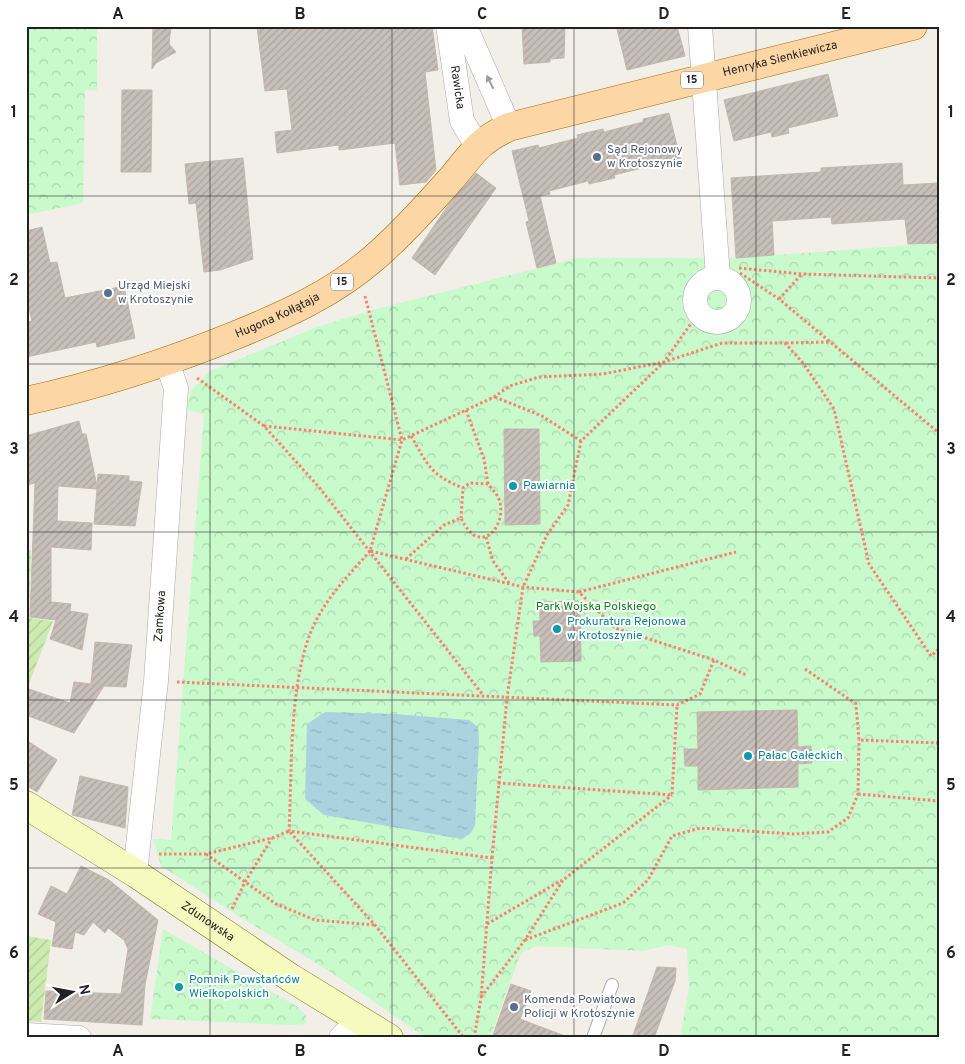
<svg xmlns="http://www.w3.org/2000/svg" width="965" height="1064" viewBox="0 0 965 1064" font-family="Overpass,sans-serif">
  <defs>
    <pattern id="park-crowns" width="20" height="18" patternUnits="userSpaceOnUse" patternTransform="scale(1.25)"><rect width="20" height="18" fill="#c8facc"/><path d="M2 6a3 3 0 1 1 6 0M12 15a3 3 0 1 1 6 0" fill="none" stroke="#acd6af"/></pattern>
    <pattern id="garden-furrows" width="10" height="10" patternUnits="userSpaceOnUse" patternTransform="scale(1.25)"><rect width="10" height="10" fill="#cdebb0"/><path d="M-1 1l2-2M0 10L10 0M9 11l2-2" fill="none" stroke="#b0c997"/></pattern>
    <pattern id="water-ripples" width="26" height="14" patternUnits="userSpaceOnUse" patternTransform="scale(1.25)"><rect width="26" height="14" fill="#aad3df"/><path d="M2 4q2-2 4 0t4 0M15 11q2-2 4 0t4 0" fill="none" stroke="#92b5bf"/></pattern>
    <pattern id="building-hatch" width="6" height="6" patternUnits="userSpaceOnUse" patternTransform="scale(1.25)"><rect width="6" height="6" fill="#c7bfb8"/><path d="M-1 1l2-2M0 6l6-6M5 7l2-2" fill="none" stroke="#aba49e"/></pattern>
  </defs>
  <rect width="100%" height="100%" fill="#f2efe9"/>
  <g fill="url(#park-crowns)">
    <polygon points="26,26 97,26 97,90 85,90 83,203 26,215"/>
    <polygon points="939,243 939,1038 680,1038 689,988 687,949 669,945 642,951 536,946 521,953 490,1038 426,1038 329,971 240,917 161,866 153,839 171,840 204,414 186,410 191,390 210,371 317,327 376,309 578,258 736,258"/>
    <polygon points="163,929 298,1007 306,1016 306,1024 290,1025 150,1019"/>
  </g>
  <g fill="url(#garden-furrows)">
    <polygon points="26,550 31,550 29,618 53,621 26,692"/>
    <polygon points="26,936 51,940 41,1022 26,1021"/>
  </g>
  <polygon fill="url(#water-ripples)" points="325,712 395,714 469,720 478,727 479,740 475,825 471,833 462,839 324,815 305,799 307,724"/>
  <g fill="url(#building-hatch)" stroke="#c4b6ab">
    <polygon points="153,26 171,26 169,44 176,52 156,63 152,69"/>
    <polygon points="257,26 432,26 438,70 425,72 436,170 426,182 400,185 395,143 339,150 339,145 277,153 275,132 292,130 287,89 265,91"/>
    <polygon points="522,26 565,26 564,58 550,59 550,62 524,64"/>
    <polygon points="629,26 677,26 685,56 627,70 617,29"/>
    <polygon points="828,74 838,116 788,128 789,133 772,137 771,132 734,141 724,100"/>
    <polygon points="122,90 152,90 151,172 121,172"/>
    <polygon points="669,113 681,162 655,168 654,165 614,175 615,178 589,184 588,181 549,191 550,194 540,196 556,263 537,268 526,222 529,221 512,151 538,145 539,148 578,138 577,135 603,129 604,132 643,122 643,119"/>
    <polygon points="243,158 253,259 220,270 204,272 196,203 189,204 185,164"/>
    <polygon points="902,163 903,185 939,183 939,243 908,244 905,219 832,224 831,217 772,221 774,255 736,258 731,178 821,172 821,168"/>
    <polygon points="476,173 496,188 435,275 412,258 449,204"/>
    <polygon points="42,227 50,263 57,262 65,298 124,286 135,338 97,347 96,342 26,357 26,322 32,321 26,296 26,231"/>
    <polygon points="79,421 82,434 86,434 97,486 98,474 129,476 129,481 142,482 135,526 94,524 97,489 58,486 57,521 92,523 91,550 51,547 51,602 71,604 70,611 88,614 82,650 50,639 56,620 30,617 35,483 26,485 26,436"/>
    <polygon points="504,429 539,429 540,524 505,525"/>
    <polygon points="580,601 581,661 541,662 540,636 534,636 533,621 540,621 540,602"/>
    <polygon points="95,642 132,645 126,687 104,686 74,733 26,715 26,688 70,703 74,682 91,684"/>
    <polygon points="797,710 798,747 811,746 812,763 798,764 798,787 698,790 698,766 685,766 684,749 698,749 697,712"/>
    <polygon points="26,740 57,760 37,792 26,785"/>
    <polygon points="80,776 128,787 125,828 72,815"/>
    <polygon points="81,866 109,880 158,920 145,985 142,1025 44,1019 46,991 121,994 128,949 124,940 108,928 105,933 93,922 84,935 75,932 72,949 52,946 56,922 38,914 51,886 67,894"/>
    <polygon points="657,967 676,968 675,981 654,1038 632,1038"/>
    <polygon points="511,984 531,991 520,1019 565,1036 565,1038 492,1038"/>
  </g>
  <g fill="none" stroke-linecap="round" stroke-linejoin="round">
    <g stroke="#a9a9a9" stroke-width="14">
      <polyline id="lane" points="593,1038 612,985"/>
    </g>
    <g stroke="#a9a9a9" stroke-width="25">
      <g id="street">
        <path id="s1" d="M448 26 462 121 477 146"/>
        <polyline points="465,26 509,127"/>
        <polyline points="700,26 718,277"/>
        <circle cx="717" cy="300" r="22"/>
        <path id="s2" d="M135 873 156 681 176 388 167 362"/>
        <polyline points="26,1035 79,1038"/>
        <polyline points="341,1038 359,1019"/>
      </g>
    </g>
    <g stroke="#707d05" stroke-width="29">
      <g id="secondary">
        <path id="s3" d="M26 805 135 873 291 978 389 1038"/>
      </g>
    </g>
    <g stroke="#a06b00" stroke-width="29">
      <g id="primary">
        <path id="s4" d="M26 401C99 385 167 363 236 335 285 315 334 293 374 258 401 235 427 206 451 179 473 153 477 142 509 127L913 26"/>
      </g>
    </g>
    <g stroke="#fa8072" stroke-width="3" stroke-dasharray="2.5 2.5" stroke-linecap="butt">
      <polyline points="739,268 802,274 939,278"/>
      <polyline points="740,273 779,299 939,433"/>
      <polyline points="365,296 402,440 370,551 523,587 579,592 615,628 714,660"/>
      <polyline points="779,299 802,274"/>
      <polyline points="786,343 830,342"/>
      <polyline points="197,378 264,426 318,486 483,695"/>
      <polyline points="495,397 542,416 581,441"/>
      <polyline points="466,410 484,459 488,484"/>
      <polyline points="264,426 402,440 494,397 510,386 539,377 603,374 664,362 722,343 785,343 803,363 834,409 869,564 931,656 939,649"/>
      <path d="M411 436C428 465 430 475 463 488"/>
      <polyline points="486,537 493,561 509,583"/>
      <path d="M370 551C348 576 322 602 310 634 289 688 292 772 289 831L492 858 481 998 474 1038"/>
      <path d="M406 559 444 525 461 518C481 561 510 522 498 497 496 493 491 488 488 484L470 483 463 488 461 518"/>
      <polyline points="579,592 736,552"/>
      <polyline points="805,669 856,704 859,740 939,743"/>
      <polyline points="177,682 677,705 700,694 714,660 746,675"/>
      <polyline points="498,783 672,795 677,705"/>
      <polyline points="858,794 939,801"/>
      <polyline points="159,854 206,854 272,838 289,831 375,925 464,1038"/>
      <polyline points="206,854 276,904 315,920 375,925"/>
      <polyline points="492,858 507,698 523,587 547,535 568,505 581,441 664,362 699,312"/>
      <polyline points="232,909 245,882 272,838"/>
      <polyline points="487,924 562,880"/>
      <polyline points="525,940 623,903 648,880 672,836 700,828 793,834 828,832 848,818 858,794 859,740"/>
      <polyline points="481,997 525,940 563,880 672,795"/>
    </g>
    <use href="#lane" stroke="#fff" stroke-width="12"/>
    <use href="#street" stroke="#fff" stroke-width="24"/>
    <use href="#secondary" stroke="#f7fabf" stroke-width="28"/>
    <use href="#primary" stroke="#fcd6a4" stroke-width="28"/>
  </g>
  <defs><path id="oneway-solid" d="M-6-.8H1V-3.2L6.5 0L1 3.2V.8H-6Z" transform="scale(1.25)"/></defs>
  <use fill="#9c9c9c" href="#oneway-solid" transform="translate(490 82) rotate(-116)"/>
  <path fill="none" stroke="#222" stroke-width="1" stroke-opacity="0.55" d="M210 26V1038M392 26V1038M574 26V1038M756 26V1038M26 196H939M26 364H939M26 532H939M26 700H939M26 868H939"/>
  <g fill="#5c6f8a" stroke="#fff" stroke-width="2">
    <circle cx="597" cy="157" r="5"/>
    <circle cx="108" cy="293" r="5"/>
    <circle cx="514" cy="1007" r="5"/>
  </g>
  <g fill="#0f9aa8" stroke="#fff" stroke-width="2">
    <circle cx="513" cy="486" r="5"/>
    <circle cx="557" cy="629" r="5"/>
    <circle cx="748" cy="756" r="5"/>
    <circle cx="179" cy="987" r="5"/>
  </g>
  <g text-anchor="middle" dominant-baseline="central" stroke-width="4" stroke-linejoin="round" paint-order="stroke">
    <g fill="#fff" stroke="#646464" stroke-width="1">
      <rect x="681" y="71.5" width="22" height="17" rx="4"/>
      <rect x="331" y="273.5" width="22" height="17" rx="4"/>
    </g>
    <g font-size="11" font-weight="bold" fill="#222">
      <text x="692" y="80">15</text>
      <text x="342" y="282">15</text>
    </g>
    <g font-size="12" fill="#222" stroke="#fff">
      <text stroke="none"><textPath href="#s4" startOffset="848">Henryka Sienkiewicza</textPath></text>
      <text stroke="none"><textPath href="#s1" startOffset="62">Rawicka</textPath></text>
      <text stroke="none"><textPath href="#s4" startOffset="266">Hugona Kołłątaja</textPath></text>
      <text stroke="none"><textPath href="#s2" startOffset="258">Zamkowa</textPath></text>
      <text stroke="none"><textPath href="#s3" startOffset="216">Zdunowska</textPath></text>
    </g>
    <g font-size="12" fill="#4e5e75" stroke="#fff" text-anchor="start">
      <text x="607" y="150">Sąd Rejonowy<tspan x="607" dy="14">w Krotoszynie</tspan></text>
      <text x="118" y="286">Urząd Miejski<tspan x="118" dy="14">w Krotoszynie</tspan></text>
      <text x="524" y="1000">Komenda Powiatowa<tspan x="524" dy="14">Policji w Krotoszynie</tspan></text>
    </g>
    <g font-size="12" fill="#0d838f" stroke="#fff" text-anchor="start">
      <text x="523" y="486">Pawiarnia</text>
      <text x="567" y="622">Prokuratura Rejonowa<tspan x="567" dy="14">w Krotoszynie</tspan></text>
      <text x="758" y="756">Pałac Gałeckich</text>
      <text x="189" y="980">Pomnik Powstańców<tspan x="189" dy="14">Wielkopolskich</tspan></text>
    </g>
    <g font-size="12" fill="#0c8416" stroke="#fff">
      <text x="596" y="607">Park Wojska Polskiego</text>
    </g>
  </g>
  <rect width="965" height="1064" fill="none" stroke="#ffffff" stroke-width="55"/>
  <g transform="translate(72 992) rotate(79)" stroke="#ffffff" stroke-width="4" paint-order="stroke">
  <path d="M0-4L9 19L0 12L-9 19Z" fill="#222222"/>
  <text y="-8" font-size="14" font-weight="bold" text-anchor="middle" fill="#222222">N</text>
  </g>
  <rect x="28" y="28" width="910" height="1008" fill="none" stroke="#222" stroke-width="2"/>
  <g font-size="16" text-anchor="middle" font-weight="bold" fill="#222">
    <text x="118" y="19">A</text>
    <text x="300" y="19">B</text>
    <text x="482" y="19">C</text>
    <text x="664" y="19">D</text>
    <text x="846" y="19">E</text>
    <text x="14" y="117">1</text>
    <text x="951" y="117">1</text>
    <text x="14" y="285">2</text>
    <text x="951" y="285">2</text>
    <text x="14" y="454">3</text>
    <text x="951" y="454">3</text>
    <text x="14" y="622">4</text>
    <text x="951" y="622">4</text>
    <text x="14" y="790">5</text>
    <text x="951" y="790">5</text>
    <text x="14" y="958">6</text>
    <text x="951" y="958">6</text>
    <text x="118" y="1056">A</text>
    <text x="300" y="1056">B</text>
    <text x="482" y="1056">C</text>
    <text x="664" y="1056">D</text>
    <text x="846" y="1056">E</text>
  </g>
</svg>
